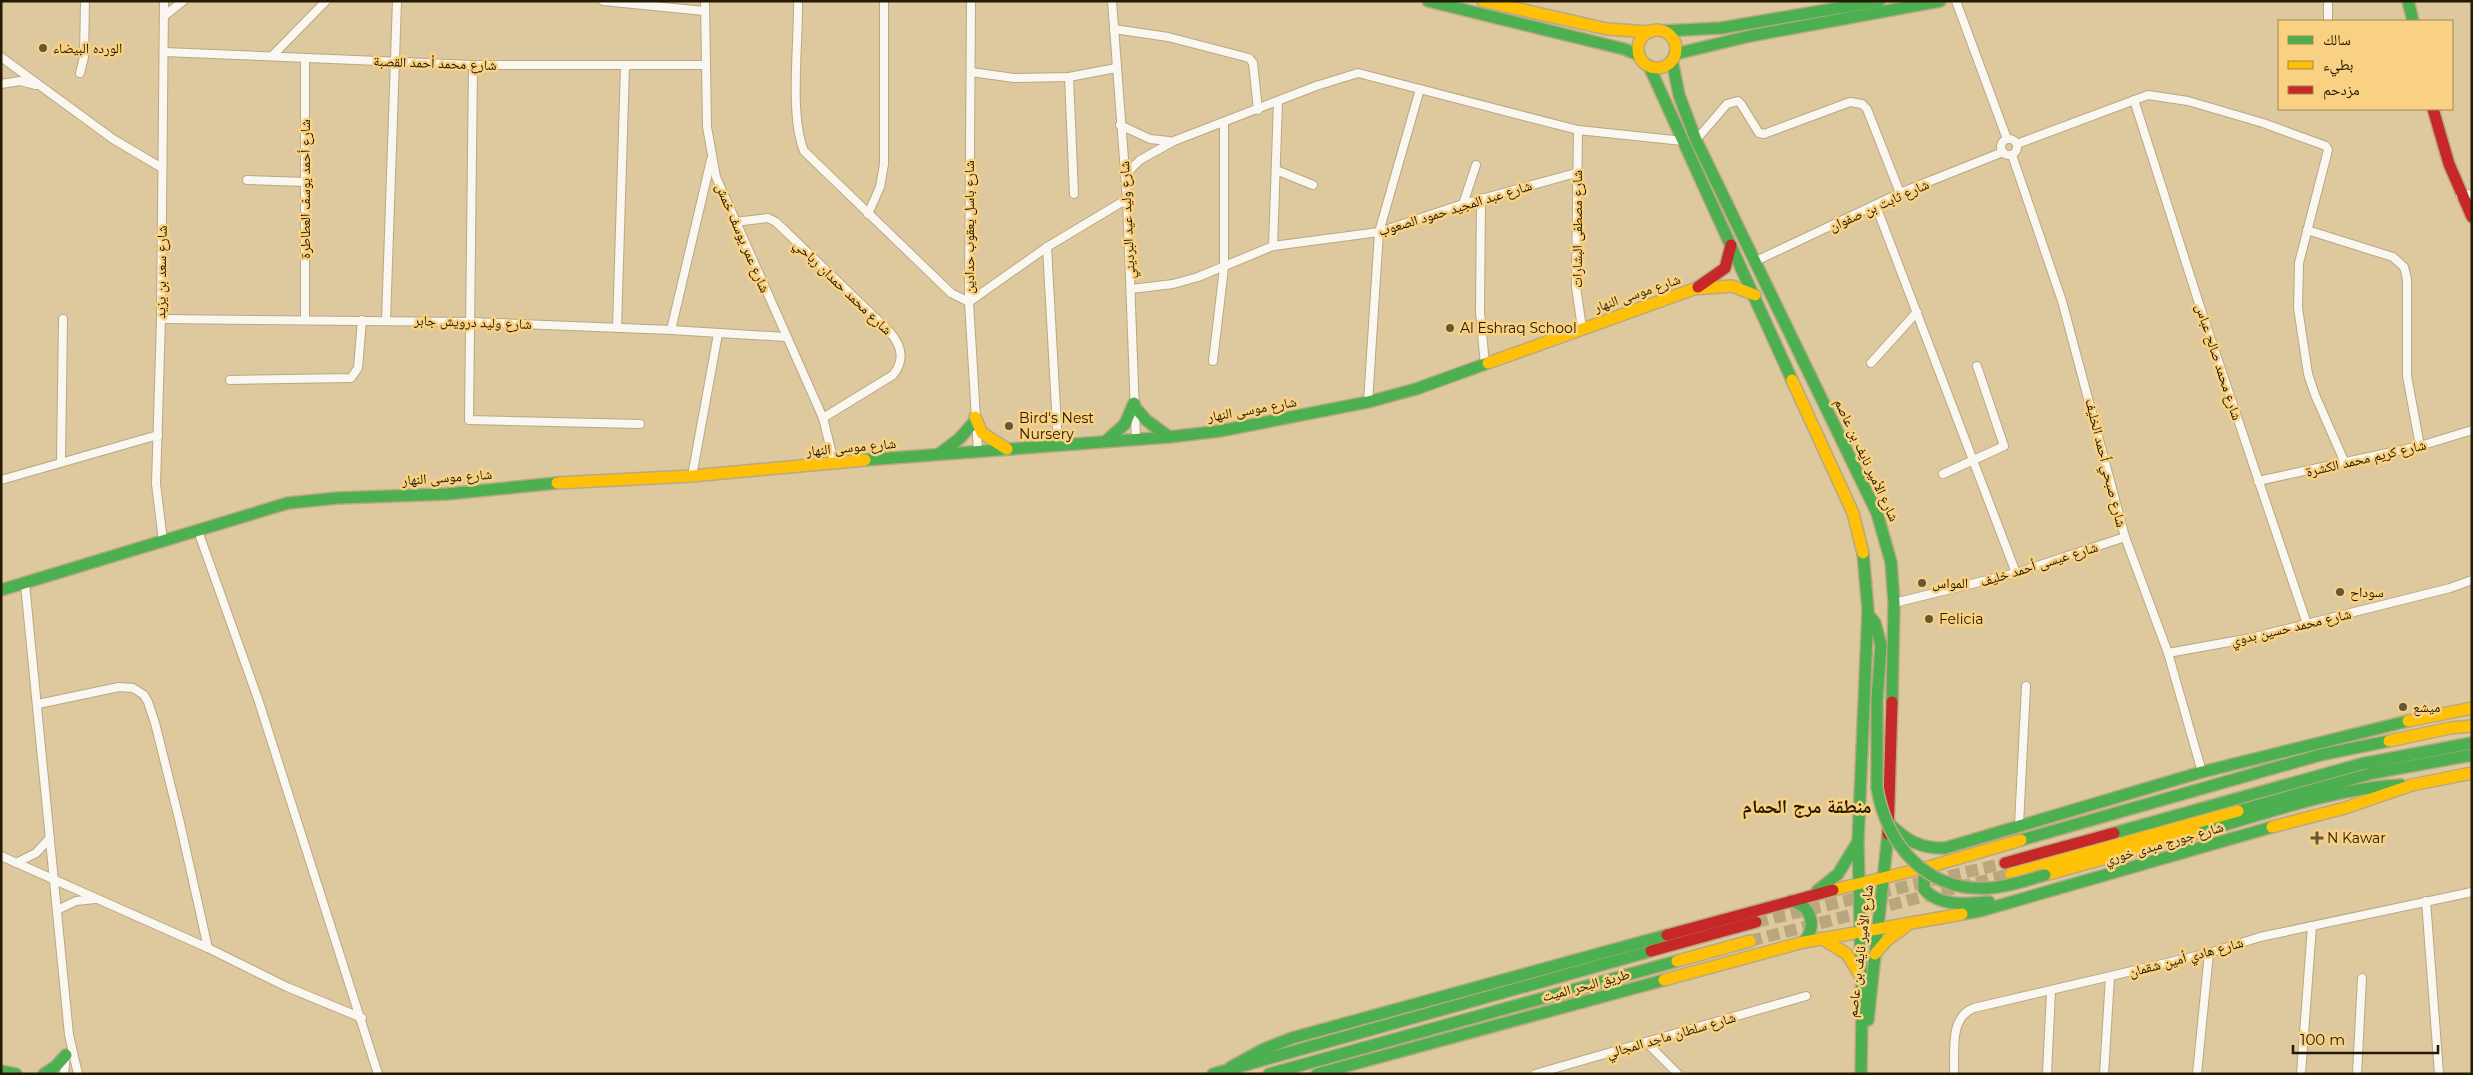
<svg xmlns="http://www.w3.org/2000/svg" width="2473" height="1075" viewBox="0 0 2473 1075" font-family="Montserrat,'Noto Naskh Arabic',sans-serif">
  <rect width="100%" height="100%" fill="#dec89d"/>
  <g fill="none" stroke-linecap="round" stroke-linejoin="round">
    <g stroke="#b9a57e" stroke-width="12" stroke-dasharray="12 6" stroke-linecap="butt">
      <polyline points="1756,922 2005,863"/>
      <polyline points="1750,941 2011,874"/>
    </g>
    <g stroke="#b9a885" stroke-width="10">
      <g id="street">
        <polyline points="603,1 704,11"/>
        <polyline points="705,1 707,127 716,177 823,418 834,462"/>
        <path d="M798 1C799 43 789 114 804 151L951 293 969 302 1047 247 1127 199"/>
        <polyline points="971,1 969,302 978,452"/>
        <polyline points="1112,1 1127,199 1136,439"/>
        <polyline points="1956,1 2007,139"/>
        <polyline points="2328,1 2328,21"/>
        <polyline points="164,16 183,1"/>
        <polyline points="1114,29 1168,37 1249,58 1253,63 1258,110"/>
        <polyline points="164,52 473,65 705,65"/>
        <polyline points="273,55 326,1"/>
        <polyline points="1,57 113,139 162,168"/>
        <polyline points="473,65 469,420 640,424"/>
        <polyline points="971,72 1014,78 1069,77 1116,68"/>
        <polyline points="80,73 84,57 85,1"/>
        <polyline points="1069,77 1074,194"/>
        <polyline points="1,84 20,81 36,85"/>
        <polyline points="2134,100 2203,316 2307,624"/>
        <polyline points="1120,125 1150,139 1169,141"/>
        <polyline points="1578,130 1576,287 1582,328"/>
        <circle cx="2009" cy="147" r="8"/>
        <polyline points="1696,140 1727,104 1738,101 1741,104 1759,133 1764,134 1850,102 1862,104 1867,109 1900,193"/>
        <polyline points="2017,144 2148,95 2188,101 2263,123 2326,146 2328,150 2299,263 2298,308 2308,374 2315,395 2345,463"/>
        <polyline points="2012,155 2062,301 2125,537 2168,653 2202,772"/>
        <polyline points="1276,170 1313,185"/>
        <polyline points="1125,175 1140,160 1174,141 1316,86 1358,73 1578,130 1683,141"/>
        <polyline points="247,180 305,182"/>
        <polyline points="2460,195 2472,194"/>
        <polyline points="1481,198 1480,312 1485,365"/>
        <polyline points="1463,204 1476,165"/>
        <polyline points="1876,206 2016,573"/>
        <polyline points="868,214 880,187 884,164 884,1"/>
        <path d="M735 222 768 218 776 222 888 330C901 344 906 359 893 375L823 418"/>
        <polyline points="2307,230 2393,257 2404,267 2407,279 2407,376 2420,446"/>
        <polyline points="1273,246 1278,102"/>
        <polyline points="1047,247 1058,445"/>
        <polyline points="1756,261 1900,193 2003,152"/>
        <polyline points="1131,289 1173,284 1198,277 1273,246 1379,232 1463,204 1576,173"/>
        <polyline points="161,319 470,322 671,330 785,337"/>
        <polyline points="305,319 305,59"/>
        <polyline points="386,320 397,1"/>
        <polyline points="617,328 625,66"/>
        <polyline points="671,330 711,160"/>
        <polyline points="1213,361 1224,268 1224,122"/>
        <polyline points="1871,363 1917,312"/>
        <polyline points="230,380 351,378 358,368 362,320"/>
        <polyline points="1368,402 1379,232 1420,89"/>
        <polyline points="61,461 63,319"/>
        <polyline points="1943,474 2004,446 1977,366"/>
        <polyline points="692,476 718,334"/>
        <polyline points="1,480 158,435"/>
        <polyline points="2258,481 2420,446 2472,430"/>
        <polyline points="198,531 258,699 378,1074"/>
        <polyline points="163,541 156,484 161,319 164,1"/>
        <polyline points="25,584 69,1035 78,1074"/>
        <polyline points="1894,603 2016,573 2125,537"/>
        <polyline points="2168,653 2251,638 2450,588 2472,580"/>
        <polyline points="38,704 119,687 133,688 144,695 148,702 155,723 180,823 208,948"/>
        <polyline points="2019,825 2026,686"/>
        <polyline points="1,856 208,948 287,987 362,1018"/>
        <polyline points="16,863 36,853 50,838"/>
        <polyline points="2426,901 2439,1074"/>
        <polyline points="57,910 76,901 95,899"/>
        <polyline points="1646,1042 1678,1074"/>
        <polyline points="64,1074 66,1055"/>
        <polyline points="1535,1074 1806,996"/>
        <path d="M1954 1074C1955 1051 1949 1017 1974 1008L2209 953 2260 937 2472 892"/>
        <polyline points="2047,1074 2051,991"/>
        <polyline points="2104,1074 2110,977"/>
        <polyline points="2197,1074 2209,953"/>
        <polyline points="2301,1074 2312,926"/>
        <polyline points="2357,1074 2362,978"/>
      </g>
    </g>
    <g stroke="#b9a885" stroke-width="14">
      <g id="fast">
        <polyline points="1428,1 1624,49 1639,55"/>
        <polyline points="2408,1 2413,21"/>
        <polyline points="1663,31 1721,28 1879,1"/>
        <polyline points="1675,54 1750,36 1940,1"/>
        <polyline points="1672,60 1679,95 1696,140 1877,513 1891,562 1894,603 1892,702"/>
        <polyline points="1649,66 1792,380"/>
        <polyline points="1134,406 1146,420 1169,437"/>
        <polyline points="1106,441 1125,424 1134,403"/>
        <polyline points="939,454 959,439 975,421"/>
        <polyline points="865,460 1169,437 1220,431 1368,402 1416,389 1488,363"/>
        <polyline points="1,590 288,503 338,498 447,494 557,483"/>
        <polyline points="1868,614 1875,623 1881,645 1877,700 1877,788"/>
        <polyline points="2238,811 2373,773 2472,755"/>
        <path d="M1889 823C1905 840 1921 849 1945 848L2202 772 2408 721"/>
        <polyline points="2114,833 2361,764 2472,743"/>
        <path d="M2197 833C2262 815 2333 788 2401 785"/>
        <polyline points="2021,840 2320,755 2389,741"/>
        <path d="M1932 866 1924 879V889C1939 907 1968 904 1989 902"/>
        <polyline points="1817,891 1838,874 1857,843"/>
        <path d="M1791 901C1812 906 1817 926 1804 942"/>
        <polyline points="1962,914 1980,911 2272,827"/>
        <polyline points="1868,1020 1888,834"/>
        <polyline points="1231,1067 1264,1049 1292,1038 1667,935"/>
        <polyline points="1,1071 16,1074"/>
        <polyline points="44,1074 56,1066 66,1055"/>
        <polyline points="1213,1074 1651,951"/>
        <polyline points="1269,1074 1677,961"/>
        <polyline points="1317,1074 1664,980"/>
        <polyline points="1861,1074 1862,1008 1858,842 1868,610 1863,553"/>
      </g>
    </g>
    <g stroke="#b9a885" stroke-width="14">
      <g id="slow">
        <polyline points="1483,1 1607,29 1650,32"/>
        <circle cx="1657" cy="49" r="19"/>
        <polyline points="1488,363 1694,289 1732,286 1755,295"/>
        <polyline points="1792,380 1853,513 1863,553"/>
        <polyline points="975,417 982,433 1007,449"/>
        <polyline points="557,483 692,476 865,460"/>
        <polyline points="2408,721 2472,708"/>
        <polyline points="2389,741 2450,728 2472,726"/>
        <polyline points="2272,827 2345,808 2412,785 2472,773"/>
        <polyline points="2011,874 2238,811"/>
        <polyline points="2045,875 2197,833"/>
        <polyline points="1833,890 1932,866 2021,840"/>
        <polyline points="1821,938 1847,954 1861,977"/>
        <polyline points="1875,954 1887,940 1905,927"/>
        <polyline points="1677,961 1750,941"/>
        <polyline points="1664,980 1804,942 1962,914"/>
      </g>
    </g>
    <g stroke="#b9a885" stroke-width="14">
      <g id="jam">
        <polyline points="2433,109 2449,164 2472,217"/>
        <polyline points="1698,287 1725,268 1731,245"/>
        <polyline points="1888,834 1892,702"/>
        <polyline points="2005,863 2114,833"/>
        <polyline points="1667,935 1833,890"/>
        <polyline points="1651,951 1756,922"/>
      </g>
    </g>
    <use href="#street" stroke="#faf7f0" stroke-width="8"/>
    <use href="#fast" stroke="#4caf50" stroke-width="11"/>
    <use href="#slow" stroke="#ffc107" stroke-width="11"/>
    <use href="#jam" stroke="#c62828" stroke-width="11"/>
    <g stroke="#b9a885" stroke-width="14" stroke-linecap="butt">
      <path id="fast-bridge" d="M1877 788C1887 845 1926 892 1989 888 2008 887 2027 880 2045 875"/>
    </g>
    <use href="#fast-bridge" stroke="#4caf50" stroke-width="11"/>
  </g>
  <g fill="#655638" stroke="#f9d182" stroke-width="2">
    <circle cx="43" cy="48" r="5"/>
    <circle cx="1450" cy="328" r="5"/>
    <circle cx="1009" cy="426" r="5"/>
    <circle cx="1922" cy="583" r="5"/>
    <circle cx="2340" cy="592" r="5"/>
    <circle cx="1929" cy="619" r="5"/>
    <circle cx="2403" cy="707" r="5"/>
    <path d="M2314.5 830.5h5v5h5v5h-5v5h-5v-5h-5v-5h5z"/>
  </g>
  <g text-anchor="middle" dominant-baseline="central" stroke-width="5" stroke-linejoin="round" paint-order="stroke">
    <g font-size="14" fill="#241901" stroke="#f9d182" text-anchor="start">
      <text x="53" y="48">الورده البيضاء</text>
      <text x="1460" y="328">Al Eshraq School</text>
      <text x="1019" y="418">Bird's Nest<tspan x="1019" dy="16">Nursery</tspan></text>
      <text x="1932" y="583">المواس</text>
      <text x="2350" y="592">سوداح</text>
      <text x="1939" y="619">Felicia</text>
      <text x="2413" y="707">ميشع</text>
      <text x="2327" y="838">N Kawar</text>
    </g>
    <g font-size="14" fill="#241901" stroke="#f9d182">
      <text transform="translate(435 63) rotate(2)">شارع محمد أحمد القصبة</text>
      <text transform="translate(305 189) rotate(-90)">شارع أحمد يوسف العطاطرة</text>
      <text transform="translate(1879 205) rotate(-24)">شارع ثابت بن صفوان</text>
      <text transform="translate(1455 208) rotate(-17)">شارع عبد المجيد حمود الصعوب</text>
      <text transform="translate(1127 220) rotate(-93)">شارع وليد عيد البرديني</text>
      <text transform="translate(969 227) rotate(-90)">شارع باسل يعقوب حدادين</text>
      <text transform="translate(1577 229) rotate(-90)">شارع مصطفى البشارات</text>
      <text transform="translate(743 238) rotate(67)">شارع عمر يوسف خمش</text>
      <text transform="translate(161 272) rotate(-89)">شارع سعد بن يزيد</text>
      <text transform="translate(843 287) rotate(44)">شارع محمد حمدان رباحي</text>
      <text transform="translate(1637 293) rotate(-19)">شارع موسى النهار</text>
      <text transform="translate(473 322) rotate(2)">شارع وليد درويش جابر</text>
      <text transform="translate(2219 362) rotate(72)">شارع محمد صالح عباس</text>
      <text transform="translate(1252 409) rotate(-10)">شارع موسى النهار</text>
      <text transform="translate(851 447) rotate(-5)">شارع موسى النهار</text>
      <text transform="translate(2366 458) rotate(-13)">شارع كريم محمد الكشرة</text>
      <text transform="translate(1867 460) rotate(65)">شارع الأمير نايف بن عاصم</text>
      <text transform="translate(2106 463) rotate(76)">شارع صبحي أحمد الخليف</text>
      <text transform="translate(447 477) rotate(-4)">شارع موسى النهار</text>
      <text transform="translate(2039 564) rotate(-17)">شارع عيسى أحمد خليف</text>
      <text transform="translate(2291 627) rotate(-13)">شارع محمد حسين بدوي</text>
      <text transform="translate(2164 843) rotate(-16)">شارع جورج مبدى خوري</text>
      <text transform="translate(1860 951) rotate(-83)">شارع الأمير نايف بن عاصم</text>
      <text transform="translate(2186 957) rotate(-15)">شارع هادي أمين شقمان</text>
      <text transform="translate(1586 985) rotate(-15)">طريق البحر الميت</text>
      <text transform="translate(1671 1035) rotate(-16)">شارع سلطان ماجد المجالي</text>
    </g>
    <g font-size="19" font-weight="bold" fill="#241901" stroke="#f9d182">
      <text x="1807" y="806">منطقة مرج الحمام</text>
    </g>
  </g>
  <rect width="2473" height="1075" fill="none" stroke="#241901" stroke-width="5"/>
  <rect x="2278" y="20" width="175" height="90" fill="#f9d182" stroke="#a4874e"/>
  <rect x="2288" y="36" width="25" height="8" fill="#4caf50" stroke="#a4874e"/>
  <text x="2323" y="45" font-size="15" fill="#241901">سالك</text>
  <rect x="2288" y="61" width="25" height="8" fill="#ffc107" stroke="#a4874e"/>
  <text x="2323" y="70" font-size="15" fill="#241901">بطيء</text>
  <rect x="2288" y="86" width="25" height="8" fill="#c62828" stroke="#a4874e"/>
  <text x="2323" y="95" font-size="15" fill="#241901">مزدحم</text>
  <path d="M2293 1045v8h145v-8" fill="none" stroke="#241901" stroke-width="2.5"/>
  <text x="2300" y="1045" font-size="15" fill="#241901" stroke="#f9d182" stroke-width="4" paint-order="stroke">100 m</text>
</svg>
